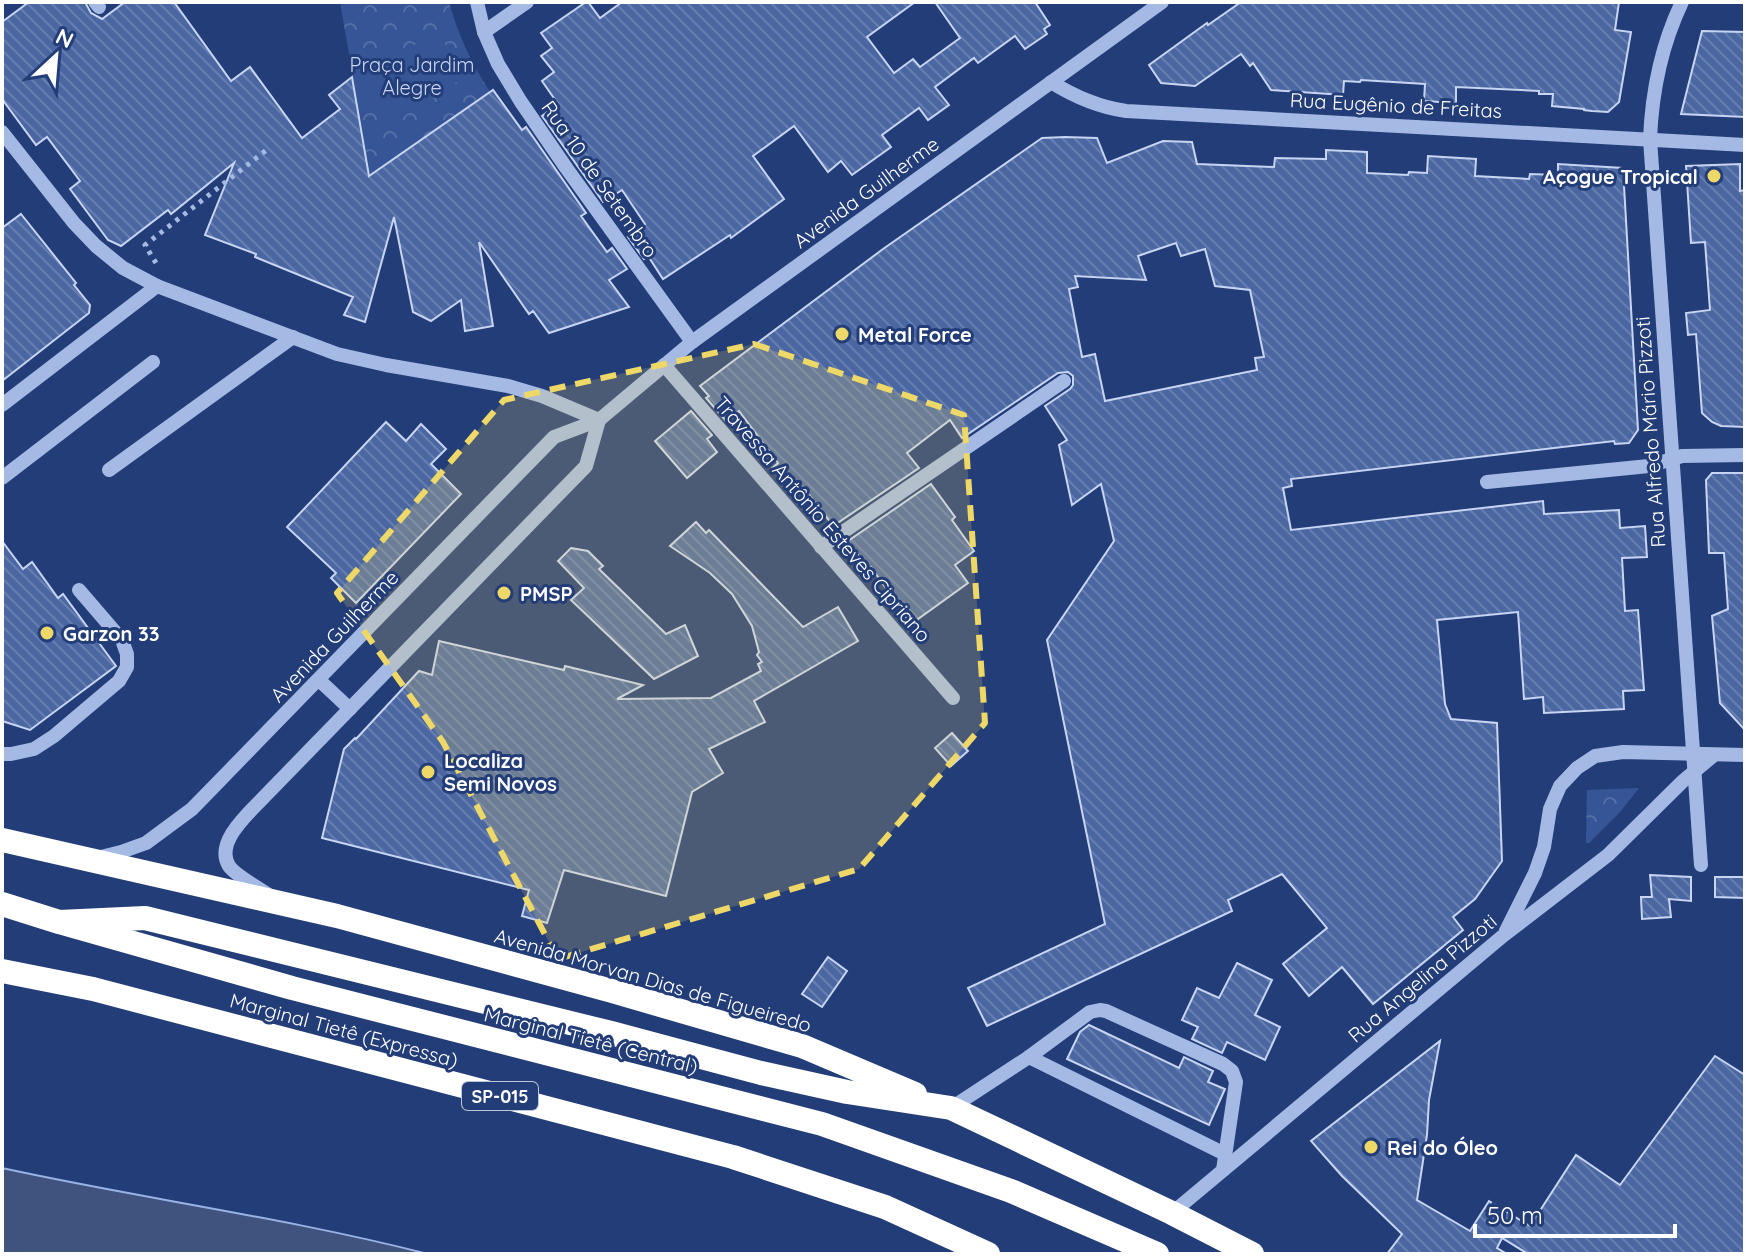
<svg xmlns="http://www.w3.org/2000/svg" width="1747" height="1256" viewBox="0 0 1747 1256" font-family="Quicksand,sans-serif">
  <defs>
    <pattern id="forest-crowns" width="20" height="18" patternUnits="userSpaceOnUse" patternTransform="scale(2)"><rect width="20" height="18" fill="#365596"/><path d="M2 6a3 3 0 1 1 6 0M12 15a3 3 0 1 1 6 0" fill="none" stroke="#546ea6"/></pattern>
    <pattern id="building-back-hatch" width="6" height="6" patternUnits="userSpaceOnUse" patternTransform="scale(2)"><rect width="6" height="6" fill="#4b67a2"/><path d="M-1 5l2 2M0 0l6 6M5-1l2 2" fill="none" stroke="#667eb0"/></pattern>
  </defs>
  <rect width="100%" height="100%" fill="#233d78"/>
  <g fill="url(#forest-crowns)">
    <path d="M340 2H449C458 35 472 64 490 92L370 175Z"/>
    <polygon points="1639,788 1620,812 1589,843 1586,843 1587,790"/>
  </g>
  <polygon fill="#365596" points="436,31 466,76 390,125 361,80"/>
  <path fill="#3f537e" stroke="#98b2e5" stroke-width="2" d="M2 1168C144 1199 288 1218 428 1254H2Z"/>
  <g fill="url(#building-back-hatch)" stroke="#c7d5f3" stroke-width="2" fill-rule="evenodd">
    <polygon points="29,2 85,2 91,13 102,19 125,2 174,2 231,81 250,67 302,138 340,109 329,95 352,77 369,176 493,90 522,130 526,127 586,213 581,216 607,252 612,248 627,269 609,280 629,307 549,333 533,311 529,314 479,242 493,326 465,331 461,300 431,321 413,312 394,217 365,322 344,315 353,297 255,257 256,254 205,235 234,163 171,214 168,210 121,246 108,240 70,189 80,181 47,137 36,145 2,99 2,22"/>
    <polygon points="586,2 588,2 600,18 622,2 915,2 867,37 894,73 913,59 920,67 960,38 935,2 1035,2 1050,25 1044,29 1047,34 1025,49 1015,36 978,63 974,58 935,87 949,105 928,120 919,108 882,135 891,147 852,175 841,161 828,172 794,126 753,156 784,199 731,238 730,235 663,279 648,256 644,259 628,237 645,224 622,190 603,202 542,116 558,104 542,81 554,72 541,56 552,48 541,33"/>
    <polygon points="1241,2 1619,2 1615,30 1631,32 1619,102 1608,112 1592,111 1584,110 1584,109 1552,106 1553,94 1539,94 1539,91 1456,87 1456,103 1424,101 1425,84 1361,80 1360,82 1344,81 1343,95 1271,90 1253,63 1250,66 1241,54 1195,86 1161,83 1149,65 1207,23 1208,25"/>
    <polygon points="1702,31 1745,32 1745,117 1681,114"/>
    <path d="M1065 137 1097 138 1107 163 1163 141 1192 142 1197 164 1274 167 1275 158 1326 159V150L1367 152V173L1408 175 1409 172 1427 173 1428 156 1476 159 1475 176 1529 179 1530 174 1558 175V164L1623 168 1638 430 1629 443 1615 444 1614 441 1291 479 1292 486 1283 488 1291 530 1543 501 1544 514 1619 510 1620 528 1645 526 1647 557 1622 558 1625 611 1638 610 1644 690 1623 691 1624 709 1544 713 1543 697 1524 699 1518 612 1437 620 1445 704 1451 719 1497 723 1502 861 1475 899 1453 917 1463 930 1373 1004 1342 967 1309 996 1283 964 1327 928 1282 874 1228 900 1232 911 987 1026 968 988 1105 924 1047 640 1114 541 1101 484 1072 505 1059 445 1067 440 1045 406 1070 389 1073 385V376L1068 372 1058 373 962 438 950 420 907 453 919 468 836 524 834 521 831 523 803 487 794 494 772 468 778 463 739 411 727 422 706 398 709 396 700 386 883 249 1042 138ZM1176 243 1181 256 1205 249 1215 286 1250 290 1264 357 1255 358 1257 370 1105 401 1095 354 1082 357 1069 289 1078 287 1075 276 1146 280 1138 256Z"/>
    <polygon points="1740,164 1740,191 1745,190 1745,427 1721,426 1712,422 1702,413 1696,334 1688,335 1686,313 1710,310 1705,242 1691,243 1686,166"/>
    <polygon points="21,214 76,283 74,285 90,305 89,313 2,381 2,228"/>
    <polygon points="691,411 712,435 707,439 717,452 687,478 655,441"/>
    <polygon points="386,422 406,441 421,424 446,449 431,464 461,494 356,603 331,578 336,573 287,527"/>
    <polygon points="1712,473 1745,473 1745,730 1720,703 1712,616 1728,609 1724,553 1709,553 1706,480"/>
    <polygon points="931,484 955,517 952,520 974,551 955,565 968,583 911,624 871,567 868,569 848,541"/>
    <polygon points="696,522 706,533 709,530 803,627 838,607 858,641 754,701 765,722 709,749 723,773 692,792 666,896 564,870 547,923 522,916 529,890 322,838 344,749 355,738 356,739 419,671 432,675 439,641 564,670 565,666 643,685 617,699 711,698 761,671 758,664 762,662 757,655 759,652 752,626 732,594 710,573 670,546"/>
    <polygon points="2,541 23,569 32,562 58,598 63,594 116,666 30,730 2,721"/>
    <polygon points="571,548 588,551 603,566 599,569 666,634 685,625 698,656 654,679 571,600 584,588 558,561"/>
    <polygon points="952,733 968,751 951,766 935,748"/>
    <polygon points="1650,875 1691,877 1691,901 1669,899 1671,917 1642,919 1641,897 1652,897"/>
    <polygon points="1715,877 1745,877 1745,898 1715,897"/>
    <polygon points="828,957 847,971 822,1007 802,994"/>
    <polygon points="1237,963 1272,980 1255,1015 1280,1027 1265,1060 1227,1042 1222,1053 1192,1039 1198,1027 1182,1020 1197,988 1219,998"/>
    <polygon points="1089,1025 1179,1068 1184,1057 1213,1071 1208,1082 1225,1089 1209,1125 1067,1059 1080,1032"/>
    <polygon points="1440,1041 1429,1100 1427,1135 1417,1200 1470,1231 1489,1201 1530,1226 1576,1155 1620,1185 1715,1056 1745,1075 1745,1254 1528,1254 1502,1238 1497,1248 1507,1254 1387,1254 1402,1234 1342,1176 1311,1141"/>
  </g>
  <g fill="none" stroke-linecap="round" stroke-linejoin="round">
    <polyline stroke="#a4b9e4" stroke-width="5" stroke-dasharray="4 6" stroke-linecap="butt" points="156,263 145,245 269,148"/>
    <g stroke="#a4b9e4" stroke-width="14">
      <polyline points="95,2 99,7"/>
      <polyline points="477,2 484,32 498,64 521,102 567,169 692,342"/>
      <path d="M1682 2C1661 46 1652 90 1650 139L1701 865"/>
      <polyline points="484,32 527,2"/>
      <path d="M1051 82C1075 97 1098 107 1126 111L1745 145"/>
      <polyline points="2,132 74,223 96,246 123,268 157,286 337,354 386,365 508,386 542,396 599,420"/>
      <polyline points="664,365 953,698"/>
      <polyline points="2,405 157,286"/>
      <polyline points="109,470 293,337"/>
      <polyline points="2,478 153,362"/>
      <polyline points="1487,482 1649,466 1682,456 1745,455"/>
      <polyline points="821,547 1064,381"/>
      <polyline points="319,680 350,709"/>
      <polyline points="2,754 11,754 34,749 54,736 119,681 127,667 127,654 122,640 79,590"/>
      <polyline points="97,858 121,852 146,843 192,809 554,437 599,420 692,342 1162,2"/>
      <path d="M270 896C259 888 236 876 229 866 214 842 250 812 264 797L586 466 599 420"/>
      <polyline points="1506,931 1535,873 1544,847 1550,809 1560,786 1577,768 1595,756 1623,752 1745,755"/>
      <polyline points="1029,1057 1225,1154"/>
      <polyline points="951,1108 1029,1057 1090,1012 1100,1010 1106,1011 1223,1064 1232,1071 1236,1082 1223,1170"/>
      <polyline points="1172,1213 1504,935 1608,855 1683,781 1714,755"/>
    </g>
    <g stroke="#fff" stroke-width="24">
      <polyline points="2,840 337,916 612,991 802,1046 915,1094"/>
      <polyline points="2,904 59,922 292,988 822,1124 1011,1191 1157,1254"/>
      <polyline points="59,922 145,918 611,1033 761,1073 847,1092 951,1108 1172,1213 1252,1254"/>
      <polyline points="2,971 93,989 733,1157 885,1207 988,1254"/>
    </g>
  </g>
  <path fill="#eed868" fill-opacity="0.2" stroke="#eed868" stroke-width="6" stroke-dasharray="16 10" stroke-linejoin="round" d="M754 344 964 415 985 723 859 869 558 959 443 742 337 593 504 400Z"/>
  <g fill="#eed868" stroke="#233d78" stroke-width="3">
    <circle cx="1714" cy="176" r="8"/>
    <circle cx="842" cy="334" r="8"/>
    <circle cx="504" cy="593" r="8"/>
    <circle cx="47" cy="633" r="8"/>
    <circle cx="428" cy="772" r="8"/>
    <circle cx="1371" cy="1147" r="8"/>
  </g>
  <g text-anchor="middle" dominant-baseline="central" stroke-width="6" stroke-linejoin="round" paint-order="stroke">
    <rect fill="#233d78" stroke="#bdc5d6" stroke-width="2" x="462" y="1082" width="76" height="28" rx="6"/>
    <g font-size="18" font-weight="bold" fill="#fff">
      <text x="500" y="1096">SP-015</text>
    </g>
    <g font-size="20" fill="#c7d5f3" stroke="#233d78">
      <text x="412" y="64">Praça Jardim<tspan x="412" dy="23">Alegre</tspan></text>
    </g>
    <g font-size="20" fill="#fff" stroke="#233d78">
      <text transform="translate(1396 105) rotate(3)">Rua Eugênio de Freitas</text>
      <text transform="translate(600 179) rotate(55)">Rua 10 de Setembro</text>
      <text transform="translate(866 192) rotate(-36)">Avenida Guilherme</text>
      <text transform="translate(1650 432) rotate(-94)">Rua Alfredo Mário Pizzoti</text>
      <text transform="translate(823 519) rotate(49)">Travessa Antônio Esteves Cipriano</text>
      <text transform="translate(334 636) rotate(-46)">Avenida Guilherme</text>
      <text transform="translate(1422 978) rotate(-40)">Rua Angelina Pizzoti</text>
      <text transform="translate(653 980) rotate(16)">Avenida Morvan Dias de Figueiredo</text>
      <text transform="translate(344 1030) rotate(15)">Marginal Tietê (Expressa)</text>
      <text transform="translate(591 1040) rotate(14)">Marginal Tietê (Central)</text>
    </g>
    <g font-size="20" font-weight="bold" fill="#fff" stroke="#233d78" text-anchor="start">
      <text x="1698" y="176" text-anchor="end">Açogue Tropical</text>
      <text x="858" y="334">Metal Force</text>
      <text x="520" y="593">PMSP</text>
      <text x="63" y="633">Garzon 33</text>
      <text x="444" y="760">Localiza<tspan x="444" dy="23">Semi Novos</tspan></text>
      <text x="1387" y="1147">Rei do Óleo</text>
    </g>
  </g>
  <rect width="1747" height="1256" fill="none" stroke="#ffffff" stroke-width="8"/>
  <g transform="translate(56 56) rotate(26)" stroke="#233d78" stroke-width="6" paint-order="stroke">
  <path d="M0-6L14 30L0 20L-14 30Z" fill="#ffffff"/>
  <text y="-12" font-size="22" font-weight="bold" text-anchor="middle" fill="#ffffff">N</text>
  </g>
  <path d="M1475 1224v12h200v-12" fill="none" stroke="#ffffff" stroke-width="4"/>
  <text x="1487" y="1224" font-size="24" fill="#ffffff" stroke="#233d78" stroke-width="6" paint-order="stroke">50 m</text>
</svg>
